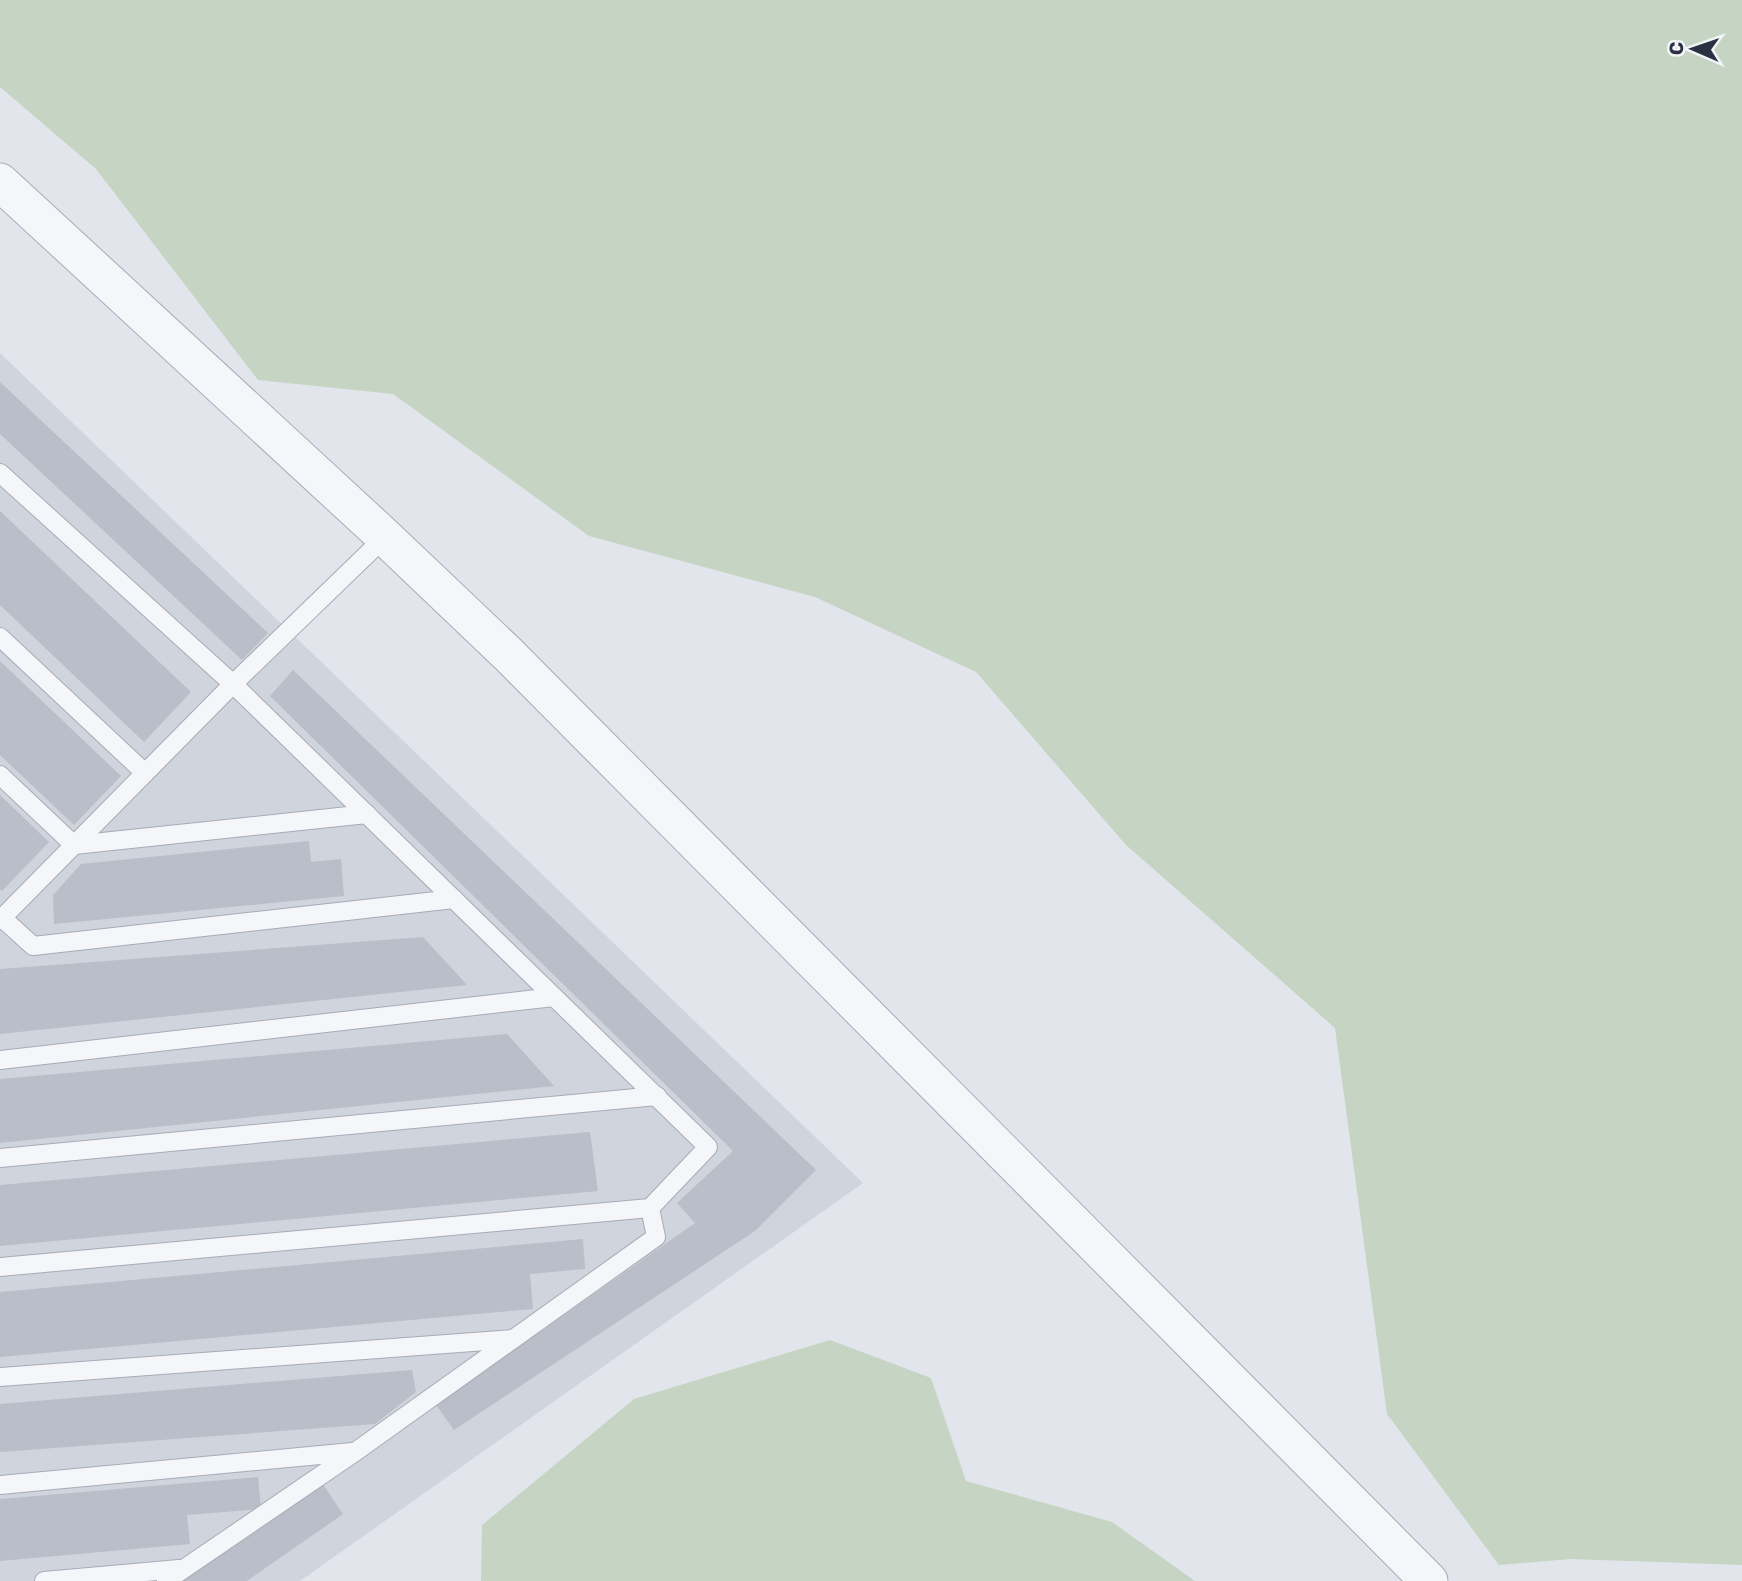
<svg xmlns="http://www.w3.org/2000/svg" width="1742" height="1581" viewBox="0 0 1742 1581" font-family="Rubik,sans-serif">
  <rect width="100%" height="100%" fill="#e2e5eb"/>
  <polygon fill="#d0d4dd" points="0,353 863,1183 300,1581 0,1581"/>
  <g fill="#c6d5c3">
    <polygon points="0,0 1742,0 1742,1565 1571,1559 1499,1565 1387,1414 1335,1028 1126,845 976,672 815,597 589,536 393,394 258,380 96,169 0,87"/>
    <polygon points="830,1340 931,1378 966,1481 1112,1522 1195,1581 481,1581 482,1525 634,1399"/>
  </g>
  <g fill="#b9bec8">
    <polygon points="0,382 268,633 242,660 0,434"/>
    <polygon points="0,511 191,692 144,742 0,605"/>
    <polygon points="0,661 121,776 74,825 0,755"/>
    <polygon points="293,670 816,1170 755,1231 454,1430 436,1405 695,1223 677,1203 733,1151 270,696"/>
    <polygon points="0,795 49,842 2,891 0,889"/>
    <polygon points="309,841 311,862 341,859 344,896 54,924 53,895 81,864"/>
    <polygon points="423,937 467,985 0,1034 0,969"/>
    <polygon points="507,1034 554,1086 0,1143 0,1079"/>
    <polygon points="590,1132 598,1191 0,1246 0,1185"/>
    <polygon points="583,1239 585,1269 530,1274 533,1309 0,1357 0,1292"/>
    <polygon points="412,1370 416,1392 375,1424 0,1452 0,1404"/>
    <polygon points="258,1477 261,1509 187,1515 190,1544 0,1561 0,1499"/>
    <polygon points="322,1483 343,1514 247,1581 181,1581"/>
  </g>
  <g fill="none" stroke-linecap="round" stroke-linejoin="round">
    <g stroke="#a7abb5" stroke-width="20">
      <g id="lane">
        <polyline points="0,473 233,684 708,1147 650,1208 0,1267"/>
        <polyline points="0,637 145,773"/>
        <polyline points="0,775 74,845 367,814"/>
        <polyline points="0,916 33,946 454,899"/>
        <polyline points="0,920 233,684 385,537"/>
        <polyline points="0,1060 554,997"/>
        <polyline points="0,1158 657,1096"/>
        <polyline points="0,1377 513,1339"/>
        <polyline points="0,1485 352,1452"/>
        <polyline points="44,1581 179,1569"/>
        <polyline points="166,1581 355,1452 656,1237 650,1208"/>
      </g>
    </g>
    <g stroke="#a7abb5" stroke-width="39">
      <polyline id="street" points="0,182 385,537 508,654 1429,1581"/>
    </g>
    <use href="#lane" stroke="#f5f6f9" stroke-width="18"/>
    <use href="#street" stroke="#f5f6f9" stroke-width="37"/>
  </g>
  <g transform="translate(1693 49) rotate(272)" stroke="#f2f4f8" stroke-width="5" paint-order="stroke">
  <path d="M0-5L12 26L0 18L-12 26Z" fill="#293143"/>
  <text y="-10" font-size="19" font-weight="bold" text-anchor="middle" fill="#293143">С</text>
  </g>
</svg>
